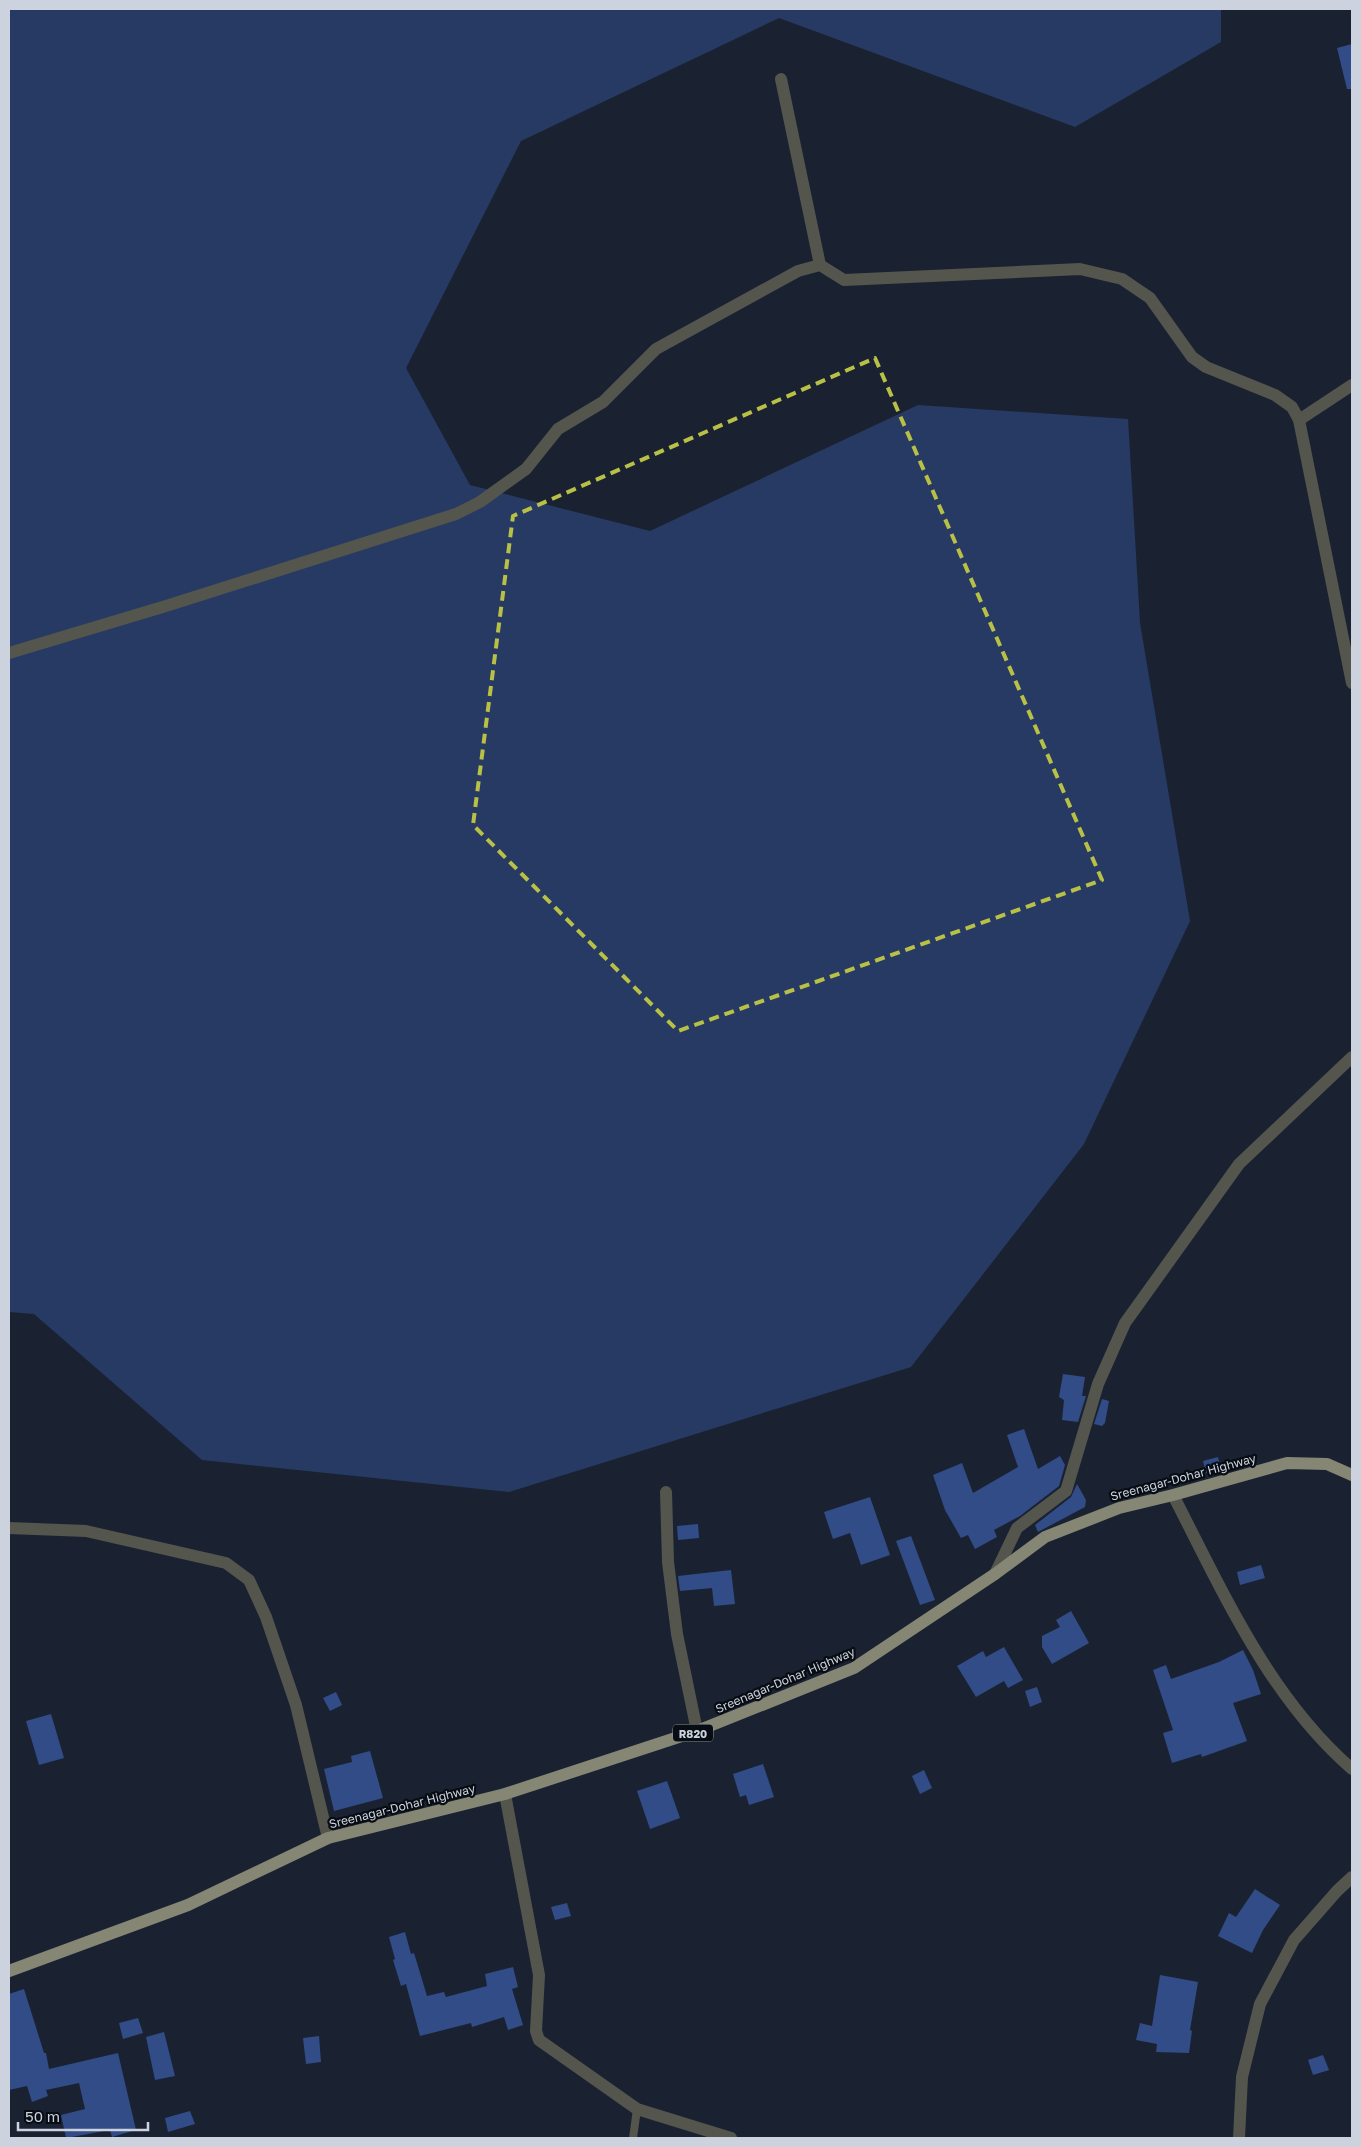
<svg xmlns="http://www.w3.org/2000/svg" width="1361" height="2147" viewBox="0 0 1361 2147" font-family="'Golos Text',sans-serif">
  <rect width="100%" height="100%" fill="#1a2232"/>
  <polygon fill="#273a63" points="9,9 1221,9 1221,42 1075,127 779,18 521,141 406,368 470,485 650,531 918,405 1128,419 1140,623 1190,921 1084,1144 911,1367 509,1492 202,1460 34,1314 9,1312"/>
  <g fill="#314c87">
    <polygon points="1352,44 1352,89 1347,89 1337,48"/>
    <polygon points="1063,1374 1085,1377 1082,1396 1086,1396 1078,1422 1062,1420 1064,1400 1059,1397"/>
    <polygon points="1102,1399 1109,1401 1105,1423 1102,1426 1094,1424"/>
    <polygon points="1024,1429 1038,1469 1060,1456 1065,1465 1059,1486 1020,1516 994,1530 997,1537 975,1549 968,1535 961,1538 945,1510 933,1475 962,1463 973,1493 1018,1467 1007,1435"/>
    <polygon points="1218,1457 1221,1470 1206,1473 1203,1461"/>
    <polygon points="1077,1484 1086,1500 1085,1507 1038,1532 1035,1525 1071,1497"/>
    <polygon points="870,1497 890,1555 861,1565 850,1533 833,1539 824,1512"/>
    <polygon points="698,1524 699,1538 678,1540 677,1526"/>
    <polygon points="911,1536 935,1600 920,1605 896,1541"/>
    <polygon points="1261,1565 1265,1578 1240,1585 1237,1572"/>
    <polygon points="731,1570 735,1604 714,1606 712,1588 680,1591 678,1576"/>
    <polygon points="1071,1611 1089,1643 1052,1664 1042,1647 1042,1636 1060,1627 1056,1620"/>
    <polygon points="1004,1647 1023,1680 1008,1688 1004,1681 976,1697 957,1666 983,1651 986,1657"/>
    <polygon points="1243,1650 1253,1670 1261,1694 1233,1703 1247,1741 1202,1757 1201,1754 1172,1763 1163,1733 1173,1730 1153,1670 1166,1665 1171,1679 1219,1662"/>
    <polygon points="1037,1687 1042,1702 1030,1707 1025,1691"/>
    <polygon points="336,1692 342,1705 330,1711 323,1698"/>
    <polygon points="51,1714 64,1758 39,1765 26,1721"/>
    <polygon points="370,1751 383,1798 334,1811 324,1769 352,1762 351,1756"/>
    <polygon points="763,1764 774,1797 749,1805 746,1795 740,1797 733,1774"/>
    <polygon points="924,1770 932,1788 920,1794 912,1776"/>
    <polygon points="667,1781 680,1818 650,1829 637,1791"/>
    <polygon points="1255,1889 1280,1905 1263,1930 1252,1953 1218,1936 1229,1913 1236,1917"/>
    <polygon points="567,1903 571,1916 555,1920 551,1907"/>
    <polygon points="405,1932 411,1954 414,1953 427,1996 444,1992 446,1997 487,1986 485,1974 513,1967 518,1987 512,1989 523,2025 508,2030 504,2017 472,2027 471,2023 420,2036 406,1984 401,1986 393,1960 395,1959 389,1937"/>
    <polygon points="1160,1975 1198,1982 1190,2030 1192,2031 1189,2053 1156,2052 1157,2044 1136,2040 1140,2023 1152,2026"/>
    <polygon points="24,1989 44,2053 46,2053 49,2069 118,2053 136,2130 112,2137 110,2130 66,2138 61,2115 85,2109 79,2083 46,2090 48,2096 32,2102 27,2086 9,2090 9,1994"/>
    <polygon points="138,2018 143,2033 123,2039 119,2023"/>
    <polygon points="164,2032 175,2076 155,2080 146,2037"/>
    <polygon points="319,2036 321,2062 306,2064 303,2038"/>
    <polygon points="1323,2055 1329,2070 1313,2075 1308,2060"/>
    <polygon points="190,2111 195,2124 168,2132 165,2118"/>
  </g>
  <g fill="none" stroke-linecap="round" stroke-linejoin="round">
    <polyline stroke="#54554c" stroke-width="8" points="633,2138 637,2109"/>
    <g stroke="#54554c" stroke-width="12">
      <polyline points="781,79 820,265"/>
      <polyline points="1299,420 1352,385"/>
      <polyline points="9,653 166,606 456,514 480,502 526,469 558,429 603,402 656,349 798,271 820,265 844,280 1080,269 1122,279 1150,298 1192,357 1206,367 1275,395 1292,407 1299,420 1352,683"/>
      <polyline points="666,1492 668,1562 677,1634 697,1731"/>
      <path d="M1173 1495C1223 1592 1269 1697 1352 1769"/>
      <polyline points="9,1528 86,1531 226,1563 249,1580 266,1617 296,1705 328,1838"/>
      <polyline points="995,1574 1017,1528 1066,1491 1098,1384 1125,1323 1239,1164 1352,1057"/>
      <polyline points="505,1794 539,1975 536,2031 539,2040 637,2109 731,2138"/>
      <polyline points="1239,2138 1242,2077 1260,2004 1294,1940 1337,1891 1352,1877"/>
    </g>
    <polyline stroke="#858774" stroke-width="12" points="9,1971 188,1905 328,1838 505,1794 697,1731 854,1668 995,1574 1045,1537 1119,1508 1173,1495 1287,1463 1327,1464 1352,1475"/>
  </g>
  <path fill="none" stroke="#b9c046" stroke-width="4" stroke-dasharray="10 6" stroke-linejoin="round" d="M875 358 1102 880 678 1031 473 825 513 516Z"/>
  <g text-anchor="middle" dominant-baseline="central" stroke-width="4.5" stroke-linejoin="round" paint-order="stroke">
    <rect fill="#080c13" stroke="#9297a1" stroke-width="1" x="673" y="1724.5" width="40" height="17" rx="4"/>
    <g font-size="11" font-weight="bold" fill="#cdd3de">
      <text x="693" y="1733">R820</text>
    </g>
    <g font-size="12" fill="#cdd3de" stroke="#080c13">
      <text transform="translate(1183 1477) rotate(-15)">Sreenagar-Dohar Highway</text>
      <text transform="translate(785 1680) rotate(-23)">Sreenagar-Dohar Highway</text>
      <text transform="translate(402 1806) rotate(-14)">Sreenagar-Dohar Highway</text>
    </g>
  </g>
  <rect width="1361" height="2147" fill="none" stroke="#cdd3de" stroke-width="20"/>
  <path d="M18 2122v8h130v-8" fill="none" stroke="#cdd3de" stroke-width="2.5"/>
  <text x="25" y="2122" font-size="15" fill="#cdd3de" stroke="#080c13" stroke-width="4" paint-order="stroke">50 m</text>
</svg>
